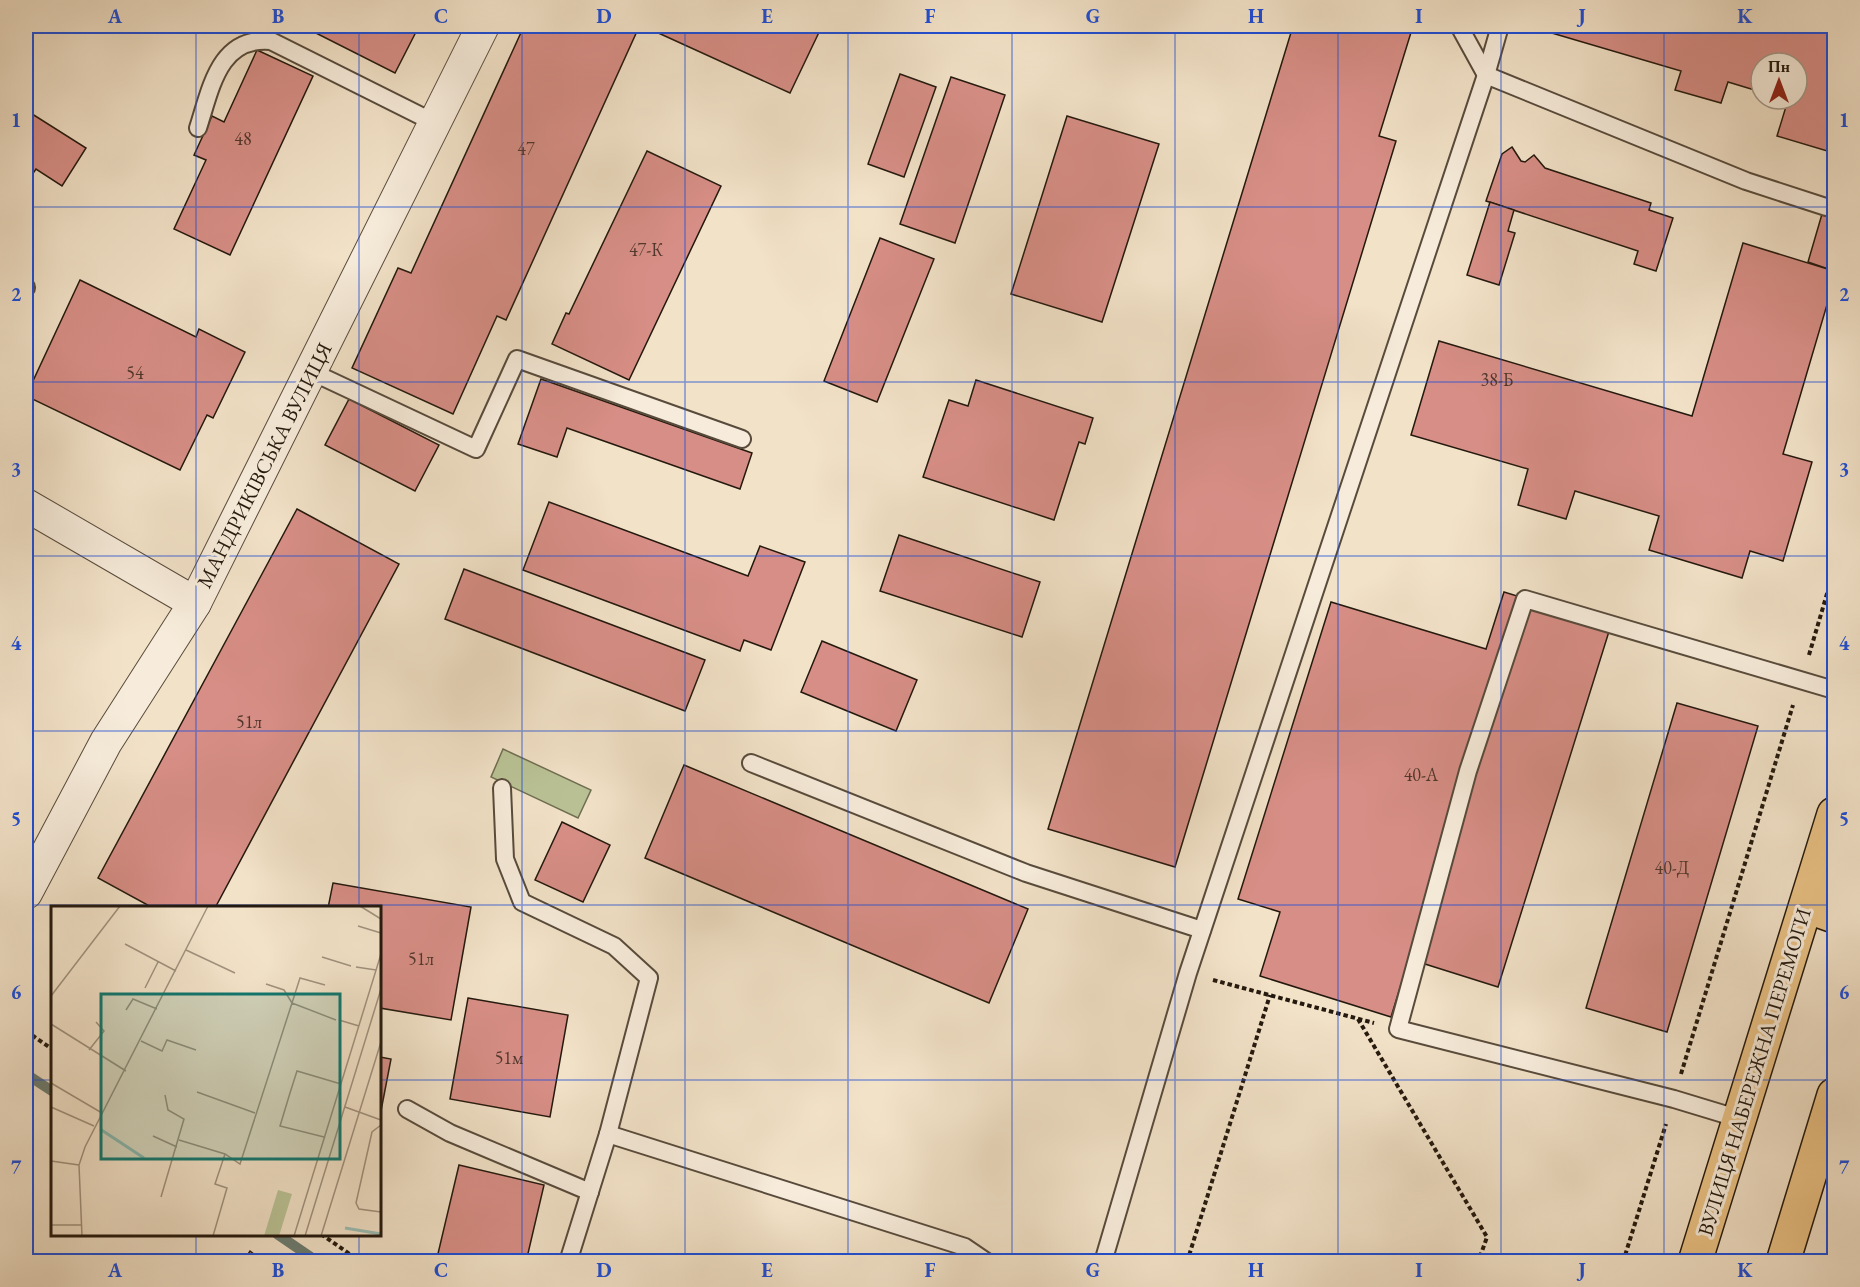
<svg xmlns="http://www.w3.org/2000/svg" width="1860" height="1287" viewBox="0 0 1860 1287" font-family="'EB Garamond',serif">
  <rect width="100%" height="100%" fill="#f2e2c8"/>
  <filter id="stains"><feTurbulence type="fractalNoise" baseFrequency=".00333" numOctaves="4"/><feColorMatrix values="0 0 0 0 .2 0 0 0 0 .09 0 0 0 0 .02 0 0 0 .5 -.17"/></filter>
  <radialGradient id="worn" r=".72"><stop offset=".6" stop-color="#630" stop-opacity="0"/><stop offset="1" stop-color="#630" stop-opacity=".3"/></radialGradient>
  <polygon fill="#bac396" stroke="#6f6e52" stroke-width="1.5" points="503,749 591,790 578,818 491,777"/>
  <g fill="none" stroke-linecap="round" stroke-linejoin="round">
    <g stroke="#6b7c72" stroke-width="10">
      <polyline points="26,1074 52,1091"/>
      <polyline points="277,1234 318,1262"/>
    </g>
  </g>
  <g fill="#d78e86" stroke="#24190e" stroke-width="1.5">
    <polygon points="302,26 419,26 395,73"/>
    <polygon points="524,26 632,26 638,29 506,320 497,316 453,414 352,368 398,268 411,273"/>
    <polygon points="643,26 822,26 790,93"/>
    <polygon points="1293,26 1413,26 1379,136 1396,141 1175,867 1048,829"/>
    <polygon points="1528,26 1834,26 1834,153 1777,136 1788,100 1785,99 1797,99 1797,63 1761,63 1761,92 1728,82 1721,103 1675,90 1681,71"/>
    <polygon points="257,50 313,76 230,255 174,229 206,160 194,155 212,116 224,122"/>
    <polygon points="900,74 936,87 904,177 868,164"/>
    <polygon points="951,77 1005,95 955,243 900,224"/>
    <polygon points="29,112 86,148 62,186 36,169 27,182 26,180 26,118"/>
    <polygon points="1067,116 1159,144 1102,322 1011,294"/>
    <polygon points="1512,147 1521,161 1525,162 1534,155 1545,168 1651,203 1649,210 1673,218 1656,271 1634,264 1638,251 1486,201 1502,154"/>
    <polygon points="647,151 721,186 629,380 552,344 566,313 569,314"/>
    <polygon points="1834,173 1834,271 1808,262"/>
    <polygon points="1490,202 1514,210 1508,231 1515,233 1499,285 1467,275"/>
    <polygon points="880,238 934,259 877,402 824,381"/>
    <polygon points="1743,243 1834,271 1834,281 1783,454 1812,462 1783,561 1750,551 1742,578 1649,550 1659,516 1575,491 1566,519 1518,505 1528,469 1411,435 1439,341 1692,416"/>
    <polygon points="80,280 196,337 199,329 245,352 213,418 207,415 180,470 26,396"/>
    <polygon points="541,379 752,453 740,489 567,428 557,457 518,444"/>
    <polygon points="976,380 1093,418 1085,444 1079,442 1054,520 923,477 949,400 968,406"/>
    <polygon points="349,399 439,445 415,491 325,445"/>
    <polygon points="549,502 748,576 760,546 805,562 771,650 744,640 740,651 523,570"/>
    <polygon points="297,509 399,564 215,908 153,908 98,878"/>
    <polygon points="899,535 1040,582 1022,637 880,591"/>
    <polygon points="464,569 705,660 685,711 445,619"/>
    <polygon points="1504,592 1611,625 1498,987 1409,959 1391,1017 1260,976 1280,912 1238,899 1331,602 1486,649"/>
    <polygon points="822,641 917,680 896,731 801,692"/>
    <polygon points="1677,703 1758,726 1667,1032 1586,1008"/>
    <polygon points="684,765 1028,909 989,1003 645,858"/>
    <polygon points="562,822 610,845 583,902 535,880"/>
    <polygon points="333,883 471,907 451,1020 380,1008 380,908 328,908"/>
    <polygon points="468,998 568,1015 550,1117 450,1099"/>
    <polygon points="380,1057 391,1059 380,1116"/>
    <polygon points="459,1165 544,1185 526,1262 436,1262"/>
    <polygon points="250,1251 264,1262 243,1262"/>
  </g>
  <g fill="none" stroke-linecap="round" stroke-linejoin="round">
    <g stroke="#584b3c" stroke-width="20">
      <g id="lane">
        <polyline points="1459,26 1486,75"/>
        <polyline points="1486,75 1500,26"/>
        <path d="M198 128C211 88 219 36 271 41L435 123"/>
        <polyline points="26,287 26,288"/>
        <polyline points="312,372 476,449 517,359 742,439"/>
        <polyline points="751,763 1026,873 1202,930"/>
        <polyline points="502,788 505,859 522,902 614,946 649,978 608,1134 568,1262"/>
        <polyline points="407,1109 450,1133 590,1192"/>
        <polyline points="1740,1119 1674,1099 1398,1029 1468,771 1525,599 1834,690"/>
        <polyline points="608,1134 965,1247 987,1262"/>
        <polyline points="1103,1262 1188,973 1486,75 1746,181 1826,207"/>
      </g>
    </g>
    <g stroke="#584b3c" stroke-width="34">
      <g id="street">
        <polyline points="26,505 195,603"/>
        <polyline points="26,893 106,742 195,603 483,26"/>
      </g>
    </g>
    <g stroke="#24190e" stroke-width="36">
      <g id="primary">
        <polyline points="1806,906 1834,916"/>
        <polyline points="1695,1262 1834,814"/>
        <polyline points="1783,1262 1834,1095"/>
      </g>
    </g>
    <g stroke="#24190e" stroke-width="4" stroke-dasharray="4.5 3" stroke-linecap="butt">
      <polyline points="1809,655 1834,570"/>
      <polyline points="1213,980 1374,1023"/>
      <polyline points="1358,1019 1487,1237 1481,1254 1465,1262"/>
      <polyline points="26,1031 52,1049"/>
      <polyline points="1681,1074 1793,705"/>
      <polyline points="321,1234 361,1262"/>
      <polyline points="1187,1262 1270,995"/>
      <polyline points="1623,1262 1666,1124"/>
    </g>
    <use href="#lane" stroke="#f7ecdb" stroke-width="16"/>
    <use href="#street" stroke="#f7ecdb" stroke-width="32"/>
    <use href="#primary" stroke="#e9c184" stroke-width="33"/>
  </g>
  <path fill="none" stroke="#1d4ed8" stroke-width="1.5" stroke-opacity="0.55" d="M196 26V908M359 26V908M522 26V1262M685 26V1262M848 26V1262M1012 26V1262M1175 26V1262M1338 26V1262M1501 26V1262M1664 26V1262M26 207H1834M26 382H1834M26 556H1834M26 731H1834M26 905H1834M26 1080H52M380 1080H1834M196 1234V1262M359 1234V1262"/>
  <g text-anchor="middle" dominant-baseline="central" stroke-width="6" stroke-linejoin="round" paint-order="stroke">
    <g font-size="18" fill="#51362c">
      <text x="243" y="138">48</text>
      <text x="526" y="148">47</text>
      <text x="646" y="249">47-К</text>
      <text x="135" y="372">54</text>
      <text x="1497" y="379">38-Б</text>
      <text x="249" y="721">51л</text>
      <text x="1421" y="774">40-А</text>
      <text x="1672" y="867">40-Д</text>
      <text x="421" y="958">51л</text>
      <text x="509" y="1057">51м</text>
    </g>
    <g font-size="21" fill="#24190e" stroke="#f7ecdb">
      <text transform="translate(264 465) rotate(-63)">МАНДРИКІВСЬКА ВУЛИЦЯ</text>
      <text transform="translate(1754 1072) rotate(-73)">ВУЛИЦЯ НАБЕРЕЖНА ПЕРЕМОГИ</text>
    </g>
  </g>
  <g transform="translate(51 906)">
    <rect width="330" height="330" fill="#f2e2c8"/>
    <path d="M227 284 241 288 228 330H213Z" fill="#bac396"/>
    <path fill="none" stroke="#9bbeb4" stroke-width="3" d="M49 223 93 252M294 322 330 328"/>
    <path fill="none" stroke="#a0927e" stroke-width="1.5" d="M309 0 330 13M307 20 330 27M74 38 125 65M135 44 184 67M271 51 300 60M305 61 325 64M215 78 233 84 241 97M94 82 107 56M0 90 69 0M241 97 249 72 274 79M75 104 82 93 106 103M288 114 308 120M0 118 75 165M90 135 111 145 116 134 145 144M38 144 53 125 45 116M0 177 51 207M146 186 204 207M0 201 43 220M294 201 330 214M330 219 321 226 305 297 308 303 330 306M102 230 126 241M273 231 229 220 239 187 246 165 290 178M128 234 174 248 189 258 241 97 285 114M0 255 28 259M110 291 133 213 117 204 114 189M0 319H30M31 330 28 259 34 241 157 0M162 330 176 282 164 278 174 248M243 330 330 48M254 330 330 83M270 330 330 136"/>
    <path fill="#0f766e" fill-opacity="0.15" stroke="#0f766e" stroke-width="3" d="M50 88H289V253H50Z"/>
    <rect width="330" height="330" fill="none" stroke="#24190e" stroke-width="3"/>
  </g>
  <rect width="1860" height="1287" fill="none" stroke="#f2e2c8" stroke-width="66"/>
  <g transform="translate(1779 81)"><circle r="28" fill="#f7ecdb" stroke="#a39889" stroke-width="1.5"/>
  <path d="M0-4.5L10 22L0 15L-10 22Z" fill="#8f2418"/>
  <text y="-9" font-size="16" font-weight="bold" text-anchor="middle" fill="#24190e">Пн</text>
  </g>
  <rect x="33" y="33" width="1794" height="1221" fill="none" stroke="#1d4ed8" stroke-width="2"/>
  <g font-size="20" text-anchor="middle" font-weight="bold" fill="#1d4ed8">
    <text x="115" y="23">A</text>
    <text x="278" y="23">B</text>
    <text x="441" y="23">C</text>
    <text x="604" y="23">D</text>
    <text x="767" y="23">E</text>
    <text x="930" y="23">F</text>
    <text x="1093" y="23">G</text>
    <text x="1256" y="23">H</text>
    <text x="1419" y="23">I</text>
    <text x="1582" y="23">J</text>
    <text x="1745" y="23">K</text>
    <text x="16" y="127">1</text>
    <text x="1844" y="127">1</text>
    <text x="16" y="301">2</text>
    <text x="1844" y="301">2</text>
    <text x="16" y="476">3</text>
    <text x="1844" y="476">3</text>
    <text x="16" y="650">4</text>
    <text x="1844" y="650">4</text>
    <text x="16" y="825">5</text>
    <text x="1844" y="825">5</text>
    <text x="16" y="999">6</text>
    <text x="1844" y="999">6</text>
    <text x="16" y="1174">7</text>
    <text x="1844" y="1174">7</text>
    <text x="115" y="1277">A</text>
    <text x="278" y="1277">B</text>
    <text x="441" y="1277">C</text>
    <text x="604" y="1277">D</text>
    <text x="767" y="1277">E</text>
    <text x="930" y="1277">F</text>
    <text x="1093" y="1277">G</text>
    <text x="1256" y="1277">H</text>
    <text x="1419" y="1277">I</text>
    <text x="1582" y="1277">J</text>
    <text x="1745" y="1277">K</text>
  </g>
  <rect width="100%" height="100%" filter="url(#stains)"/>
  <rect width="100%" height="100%" fill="url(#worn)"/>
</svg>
